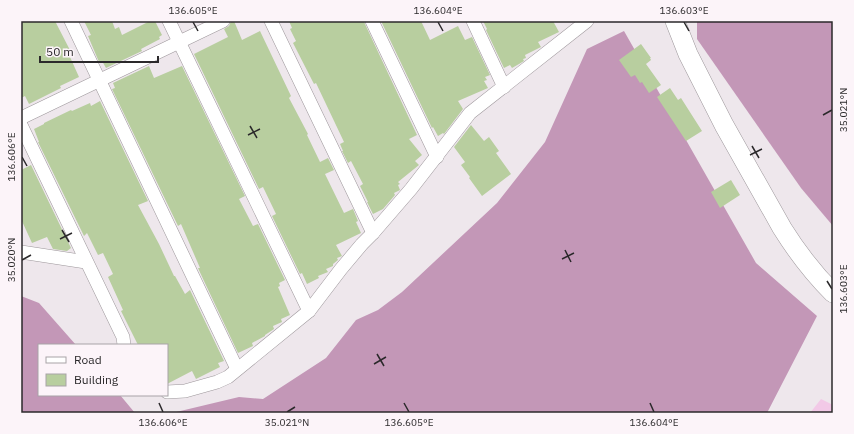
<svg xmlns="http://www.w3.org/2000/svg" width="854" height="434" viewBox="0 0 854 434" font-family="'IBM Plex Sans',sans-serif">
  <rect width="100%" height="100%" fill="#eee7ec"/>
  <polygon fill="#f2c9e7" points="821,399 833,405 833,413 810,413"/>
  <g fill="#c397b7">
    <polygon points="697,21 833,21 833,226 801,188 697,39"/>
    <polygon points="624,31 756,263 817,316 767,413 172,413 239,397 263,399 326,358 356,320 378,310 402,292 497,203 545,142 587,49"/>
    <polygon points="21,296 39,303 76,345 39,345 39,395 120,395 135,413 21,413"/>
  </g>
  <g fill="#b8ce9f">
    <polygon points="21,21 55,21 73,56 70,57 79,77 60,86 61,88 29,104 25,96 21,98"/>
    <polygon points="84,21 112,21 115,29 119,27 122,35 150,21 155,21 162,35 159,37 160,39 141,49 142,51 106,68 102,61 99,62 88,36 91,35"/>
    <polygon points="231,21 234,21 242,40 260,31 291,96 289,98 308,134 307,135 320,162 328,158 334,170 325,174 344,213 353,209 358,221 356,222 361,233 336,245 342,256 337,258 338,260 333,264 333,266 326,269 328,272 318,276 319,278 307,284 302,273 300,274 272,216 276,214 263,187 259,189 194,54 228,37 224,29 229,26"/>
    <polygon points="289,21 364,21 365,24 417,135 409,139 422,155 415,161 419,165 398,182 400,184 398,185 400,190 394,193 395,195 383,209 373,214 367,202 368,202 360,186 363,184 351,161 348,163 342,151 343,151 340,144 344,142 316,83 314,84 293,43 296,41 290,29 292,28"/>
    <polygon points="381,21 421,21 430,40 458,26 465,40 472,37 490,75 485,77 487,80 484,81 488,88 458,101 463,109 444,134 443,133 438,136 433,127 432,128"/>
    <polygon points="483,21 553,21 559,32 538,42 541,47 525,55 526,58 523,59 524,61 519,64 512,68 510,65 504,68 486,30 487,29"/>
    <polygon points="641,44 651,58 650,58 651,60 646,64 661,85 649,93 642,82 640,83 635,75 631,77 619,60"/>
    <polygon points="149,66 154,78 182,66 245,196 239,199 253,226 258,224 285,280 279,283 280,286 278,287 290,315 281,319 282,322 273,326 274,329 265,335 265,336 252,343 253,346 238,353 204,281 198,268 200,268 181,224 178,226 112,89 115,88 113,83"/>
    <polygon points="670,88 678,100 681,98 702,131 686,141 657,97"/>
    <polygon points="100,101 148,201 138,205 159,244 174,276 175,276 185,294 190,290 224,361 218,363 220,367 196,379 192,371 167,384 167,345 138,345 121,311 123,310 108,277 113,274 103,253 98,255 87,233 84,236 38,142 39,142 34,129 44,124 44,123 71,110 72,111 90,103 91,106"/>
    <polygon points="471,125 484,141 489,137 499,151 496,153 511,174 482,196 469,178 470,177 461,165 465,162 454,147"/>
    <polygon points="31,165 71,248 67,251 53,249 47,237 32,243 21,219 21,170"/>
    <polygon points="731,180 740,195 720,208 711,192"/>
  </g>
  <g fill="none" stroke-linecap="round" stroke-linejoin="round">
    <g stroke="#9d979b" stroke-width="14">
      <g id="street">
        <polyline points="71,21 237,369"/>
        <polyline points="169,21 309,311"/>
        <polyline points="271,21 373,233"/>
        <polyline points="372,21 437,157"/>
        <polyline points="473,21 504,87"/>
        <polyline points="21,118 223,21"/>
        <polyline points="21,125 123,337 124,345"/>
        <polyline points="21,252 86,262"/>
        <polyline points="167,392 185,391 217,382 228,377 309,311 341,269 362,244 373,233 411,189 470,113 587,21"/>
      </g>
    </g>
    <g stroke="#9d979b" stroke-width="20">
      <path id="secondary" d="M675 21 688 54 724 125 782 228C797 252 814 274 833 293"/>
    </g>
    <use href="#street" stroke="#fff" stroke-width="13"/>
    <use href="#secondary" stroke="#fff" stroke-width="19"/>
  </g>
  <path fill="none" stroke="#2b292b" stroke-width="1.5" d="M193 22 198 31M438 22 443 31M684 22 689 31M823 115 832 110M250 126 257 138M248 135 260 129M752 146 759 158M750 155 762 149M22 157 27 166M62 230 69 242M60 239 72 233M565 250 571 262M562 259 574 253M22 260 31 255M827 281 832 289M377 354 384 366M374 364 386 357M159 403 163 412M404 403 409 412M650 403 654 412M287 412 295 407"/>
  <rect width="854" height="434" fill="none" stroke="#fcf4f9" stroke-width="44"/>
  <rect x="38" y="344" width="130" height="52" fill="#fcf4f9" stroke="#a8a3a7"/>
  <rect x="46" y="357" width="20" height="6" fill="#ffffff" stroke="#a8a3a7"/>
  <text x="74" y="364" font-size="12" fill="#2b292b">Road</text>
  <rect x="46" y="374" width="20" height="12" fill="#b8ce9f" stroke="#a8a3a7"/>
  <text x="74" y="384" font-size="12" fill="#2b292b">Building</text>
  <path d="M40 56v6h118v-6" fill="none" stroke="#2b292b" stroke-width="2"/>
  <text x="46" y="56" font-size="12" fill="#2b292b" stroke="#fcf4f9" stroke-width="3" paint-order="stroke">50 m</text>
  <rect x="22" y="22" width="810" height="390" fill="none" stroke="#2b292b" stroke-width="1.5"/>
  <g font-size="10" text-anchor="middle" fill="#2b292b">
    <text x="193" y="14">136.605°E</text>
    <text x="438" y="14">136.604°E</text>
    <text x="684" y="14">136.603°E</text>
    <text transform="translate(843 110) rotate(-90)" y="4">35.021°N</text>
    <text transform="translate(11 157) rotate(-90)" y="4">136.606°E</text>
    <text transform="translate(11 260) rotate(-90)" y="4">35.020°N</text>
    <text transform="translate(843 289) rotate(-90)" y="4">136.603°E</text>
    <text x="163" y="426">136.606°E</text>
    <text x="287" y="426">35.021°N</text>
    <text x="409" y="426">136.605°E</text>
    <text x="654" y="426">136.604°E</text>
  </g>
</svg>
